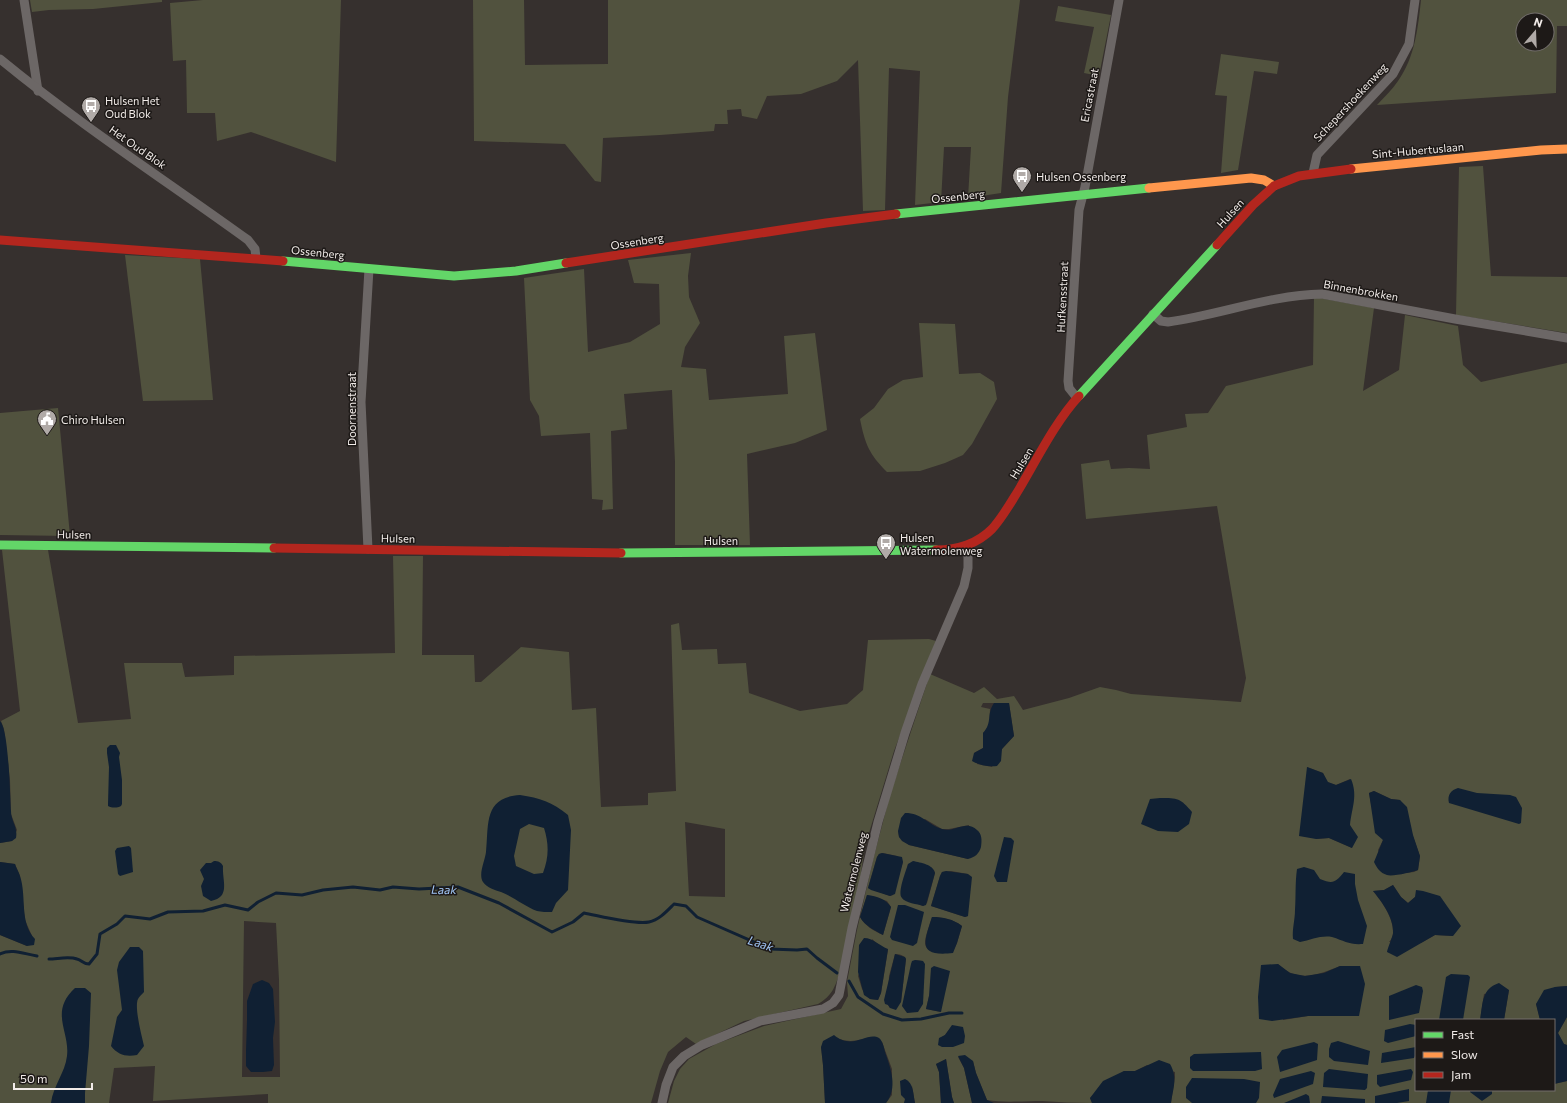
<svg xmlns="http://www.w3.org/2000/svg" width="1567" height="1103" viewBox="0 0 1567 1103" font-family="Commissioner,sans-serif">
  <rect width="100%" height="100%" fill="#36302e"/>
  <g fill="#51523e" fill-rule="evenodd">
    <polygon points="30,0 162,0 162,2 93,9 49,10 32,12"/>
    <polygon points="203,0 341,0 336,162 251,132 217,141 215,113 187,113 186,60 173,61 170,3"/>
    <polygon points="473,0 524,0 525,65 608,64 608,0 1020,0 1008,97 1001,193 968,198 971,147 944,147 941,202 915,205 920,71 889,68 885,210 863,211 858,60 837,81 801,94 767,96 757,119 742,116 741,109 727,110 728,124 715,124 714,131 660,135 603,138 601,182 595,181 565,144 474,141"/>
    <path d="M1421 0H1567V26H1557L1556 93 1377 105C1384 97 1392 90 1398 81 1415 57 1418 28 1421 0ZM1523 20H1547V44H1523Z"/>
    <polygon points="1058,6 1111,15 1099,76 1084,73 1094,27 1055,21"/>
    <polygon points="1221,54 1279,62 1277,74 1254,71 1238,170 1221,173 1227,96 1215,95"/>
    <polygon points="1483,166 1491,276 1567,277 1567,333 1456,315 1459,167"/>
    <polygon points="691,253 688,276 689,297 700,323 685,347 681,367 706,369 709,400 788,394 784,336 815,333 827,430 795,443 747,454 750,545 675,545 675,462 672,390 624,394 627,429 611,431 613,509 602,510 603,500 592,499 590,433 541,436 539,416 530,400 524,278 584,269 588,352 630,342 660,324 659,284 634,283 628,260"/>
    <polygon points="125,255 200,259 213,400 143,401"/>
    <path d="M1314 297 1374 308 1363 391 1399 370 1405 315 1458 326 1463 365 1481 382 1567 363V986L1555 987 1536 1004 1540 1020H1504L1509 990 1484 994 1480 1020H1416V1090H1470V1092L1492 1094V1090H1554V1084L1567 1081V1103H1171L1175 1077V1072L1147 1065 1135 1071H1124L1090 1098 1092 1103C1075 1103 1059 1102 1042 1101 1024 1101 1004 1103 987 1100L976 1073 973 1061 958 1057 964 1068 972 1103H954L952 1097 946 1059 936 1064 939 1072 941 1103H915L912 1086 904 1103H886L892 1095V1069L882 1042 871 1037C860 1040 851 1043 840 1039L821 1047 823 1065 825 1103H668L674 1081 680 1069 689 1059 716 1044 764 1026 841 1009 848 996 847 982 857 930 873 860 890 795 930 674 974 693 984 687 997 699 1014 696 1023 710 1069 698 1100 687 1116 690 1131 694 1241 702 1246 678 1217 506 1086 519 1081 464 1109 460 1111 469 1129 468 1150 469 1147 435 1187 427 1185 414 1208 413 1226 386 1313 365ZM983 703H1009L1014 736 1002 749 992 767 977 764 974 753 983 748V733L989 728 990 709 981 707ZM1307 767 1323 773 1327 782 1336 785 1350 779V825L1352 848 1329 838 1316 839ZM1374 791 1391 799 1400 800 1420 856 1418 870 1414 872 1387 875 1378 850 1383 840 1371 804 1369 793ZM925 819 942 829H949L969 825 968 859 909 845 899 837 898 831ZM883 853 897 856 903 862 893 895 890 896 868 888 877 857 879 854ZM908 864 934 870 935 873 927 903 923 906 902 898ZM951 871 968 874V916L965 917 931 906 940 876 942 872ZM1393 885 1401 897 1408 903 1415 897 1453 936 1435 935 1421 943 1389 942C1391 940 1393 936 1393 934 1394 918 1382 902 1373 891L1384 890ZM867 895 887 901 891 907 883 935C874 931 865 926 860 917ZM932 917C942 917 953 919 962 926L957 943 952 953C917 953 923 945 932 917ZM872 939 880 946 888 950 881 993 878 1000 870 999 862 989 858 976ZM895 954C899 954 904 955 906 959L901 1002 890 1008 888 1005 889 976ZM915 960 923 961V1004ZM1278 964C1282 967 1286 971 1291 973 1307 980 1325 972 1340 966L1359 1016H1308L1283 1020ZM929 996 941 1012 926 1009ZM952 1026 953 1047 939 1039 945 1035Z"/>
    <path d="M919 323 955 324 959 374 980 373 994 382 997 399 972 444 963 455 945 463 920 471 887 472C869 454 865 444 860 419L874 408 888 389 903 380 923 377Z"/>
    <polygon points="58,408 70,536 0,535 0,413"/>
    <path d="M2 550H48L78 723 131 719 124 663H182L185 677 234 675V656L395 653 393 556H423L422 655H474L475 682H481L521 647 569 652 572 710 596 708 601 807 648 805V793L676 791 671 625 679 623 682 650 717 649 718 664 746 663 749 693 800 711 847 704 863 690 868 640 929 639 936 641 894 751 865 846 860 880 840 972C835 987 832 996 818 1004L744 1021 696 1044 686 1037 668 1052 660 1071 651 1103H268V1094L153 1101 155 1066 114 1068 109 1103H0V935L27 946 32 936 25 920 20 876 15 864 0 862V843L12 841 17 830 11 814 10 780 4 729 1 721 20 711ZM685 822 725 829V897L689 896ZM244 921 276 923 279 980 280 1077H242Z"/>
    <polygon points="1567,1017 1567,1045 1564,1044 1558,1033"/>
  </g>
  <g fill="#102033" fill-rule="evenodd">
    <path d="M994 703H1009L1014 736 1002 749 1001 761 997 766C988 767 979 765 972 761L974 753 983 748V733C993 722 986 715 994 703Z"/>
    <path d="M0 721C9 730 10 796 11 811 11 822 18 826 16 838L12 841 0 843Z"/>
    <path d="M110 745H116L120 753 119 757 122 780V804L121 806C117 808 112 808 108 806V804L109 767 107 753V748Z"/>
    <path d="M1307 767 1323 773 1328 782 1336 785 1351 779C1358 796 1352 807 1350 825L1358 837 1352 848 1329 838 1316 839 1299 836Z"/>
    <path d="M1458 788 1477 793 1510 795 1516 797 1522 808 1521 823 1519 824 1449 803C1447 795 1451 790 1458 788Z"/>
    <path d="M1374 791 1391 799 1400 800 1407 807 1413 835 1420 856 1418 870C1413 872 1392 877 1387 875 1380 873 1377 868 1374 862L1383 840 1375 833 1369 793Z"/>
    <path d="M520 795C540 798 552 802 568 815L571 830 568 890 556 903 552 912C547 912 541 912 537 911 524 906 514 897 501 892 495 890 487 888 483 882 478 874 485 861 486 852 489 825 483 797 520 795ZM529 824 544 828C549 844 549 857 543 873L534 874 516 866 514 856 520 829Z"/>
    <path d="M1160 798C1178 798 1180 798 1192 812L1189 824 1178 832 1158 831 1141 824 1150 799Z"/>
    <path d="M905 813C922 813 927 824 942 829 954 833 966 819 977 830 982 834 982 840 981 847 979 854 975 857 968 859L909 845 902 841 899 837 898 831 901 818Z"/>
    <polygon points="1004,837 1011,838 1014,841 1007,882 997,882 994,876"/>
    <polygon points="129,846 131,848 133,872 120,876 118,874 115,851 117,848"/>
    <polygon points="882,853 902,857 903,862 895,894 890,896 871,890 868,888 877,857 879,854"/>
    <path d="M214 861C218 861 221 862 223 866 222 881 231 897 211 901L203 896 201 886 204 879 200 870 206 863H211Z"/>
    <path d="M913 861C921 863 933 864 935 873L926 905 923 906C918 904 905 903 902 898 897 893 906 871 908 864Z"/>
    <path d="M0 862 15 864C16 868 19 872 20 876 27 897 19 922 35 939L34 945 27 946 0 935Z"/>
    <path d="M1304 867 1314 870 1320 879C1333 884 1335 883 1344 872L1355 874V884L1358 900 1367 926 1363 944C1349 945 1345 941 1332 937 1321 935 1311 940 1300 942L1293 939C1292 929 1295 920 1295 910 1296 896 1295 883 1297 869Z"/>
    <polygon points="946,871 968,874 972,877 968,916 965,917 931,906 940,876 942,872"/>
    <path d="M1393 885 1401 897 1408 903 1415 897 1416 890 1423 891 1440 896 1461 926 1453 936 1435 935 1397 957 1387 952C1388 947 1393 936 1393 933 1394 918 1382 902 1373 891L1384 890Z"/>
    <path d="M867 895C877 896 886 899 891 907L883 935C874 930 865 926 860 917Z"/>
    <polygon points="898,905 905,905 924,912 917,943 913,946 892,940 890,937"/>
    <path d="M932 917C943 917 953 919 962 926L957 943 953 953C917 957 924 942 932 917Z"/>
    <path d="M864 938C873 938 880 946 888 949L881 993 878 1000 870 999 864 995 858 972 859 945Z"/>
    <path d="M130 947H139L143 951 144 992C142 994 139 997 138 999 134 1007 142 1037 144 1046L137 1055C126 1057 118 1055 111 1046L117 1017 122 1010 117 970 119 962Z"/>
    <polygon points="895,954 905,957 906,959 901,1002 896,1010 890,1008 888,1005 885,1004 884,1000"/>
    <polygon points="915,960 923,961 925,964 923,1004 918,1012 907,1013 902,1006 911,964 912,961"/>
    <polygon points="1278,964 1290,973 1305,976 1324,973 1340,966 1360,966 1365,984 1359,1016 1308,1016 1272,1021 1259,1019 1258,997 1261,965"/>
    <polygon points="934,966 950,971 941,1012 926,1009 929,996 931,968"/>
    <polygon points="1451,974 1468,975 1470,977 1463,1020 1439,1020 1446,977"/>
    <polygon points="262,980 269,983 273,989 275,1022 273,1038 274,1065 272,1071 263,1072 251,1072 246,1066 246,1051 247,1020 247,1001 253,984"/>
    <path d="M1499 983 1509 990 1504 1020H1480C1483 1004 1481 989 1499 983Z"/>
    <polygon points="1416,985 1422,987 1423,991 1419,1013 1389,1020 1389,996"/>
    <polygon points="1567,986 1567,1017 1558,1033 1564,1044 1567,1045 1567,1081 1554,1084 1554,1020 1540,1020 1536,1004 1544,990 1555,987"/>
    <path d="M75 988H85L91 993 89 1046 85 1093V1103H51C53 1086 65 1073 67 1056 70 1031 49 1012 75 988Z"/>
    <polygon points="1410,1024 1416,1025 1416,1036 1388,1043 1384,1041 1385,1030"/>
    <polygon points="952,1025 963,1027 965,1036 964,1043 953,1047 942,1047 938,1045 939,1038 945,1035"/>
    <path d="M834 1035C853 1051 867 1031 879 1038 883 1041 884 1048 885 1052 891 1069 898 1088 886 1103H825L823 1065 821 1047 823 1041Z"/>
    <polygon points="1338,1041 1370,1051 1368,1065 1334,1061 1329,1057 1329,1049 1331,1043"/>
    <polygon points="1314,1042 1318,1044 1317,1060 1280,1072 1277,1057 1282,1050"/>
    <polygon points="1416,1047 1416,1054 1414,1058 1381,1063 1382,1053"/>
    <polygon points="1261,1052 1262,1069 1255,1071 1193,1071 1190,1068 1190,1057 1194,1054"/>
    <polygon points="965,1055 973,1061 976,1073 987,1100 994,1103 972,1103 964,1068 958,1056"/>
    <polygon points="946,1059 952,1097 954,1103 941,1103 939,1072 936,1064"/>
    <path d="M1159 1060 1170 1064C1178 1078 1173 1088 1171 1103H1092L1090 1098 1103 1081 1124 1071H1135Z"/>
    <polygon points="1329,1069 1368,1074 1367,1088 1365,1090 1323,1087 1324,1073"/>
    <polygon points="1411,1069 1413,1072 1411,1080 1380,1087 1377,1084 1377,1075"/>
    <polygon points="1311,1071 1315,1073 1313,1084 1274,1098 1273,1095 1280,1079"/>
    <polygon points="1192,1078 1244,1079 1260,1082 1259,1098 1256,1103 1192,1103 1186,1098 1186,1087"/>
    <path d="M905 1079C914 1083 913 1094 915 1103H904L905 1099 901 1095 900 1081Z"/>
    <polygon points="1409,1089 1409,1101 1397,1103 1375,1103 1375,1096"/>
    <polygon points="1428,1090 1451,1090 1449,1103 1426,1103"/>
    <polygon points="1470,1090 1492,1090 1492,1094 1482,1101 1470,1092"/>
    <polygon points="1306,1094 1309,1096 1310,1103 1284,1103"/>
    <polygon points="1322,1096 1365,1099 1365,1103 1321,1103"/>
  </g>
  <g fill="none" stroke-linecap="round" stroke-linejoin="round">
    <g stroke="#102033" stroke-width="3">
      <path d="M0 954C12 948 24 954 37 956"/>
      <path d="M49 959C57 959 69 956 77 959 82 960 83 964 89 964L97 954 100 934 117 924 125 916 150 919 168 912 203 911 225 905 248 910 258 902 276 893 302 895 323 890 353 887 380 890 393 887 419 889 458 887 499 903 552 932 573 922 584 913C600 916 634 925 649 922 659 920 667 911 674 904L686 906 697 917 770 949 797 950 807 949 817 958 837 973"/>
      <polyline points="849,981 858,997 883,1014 902,1020 921,1019 949,1013 962,1013"/>
    </g>
    <g stroke="#6c6766" stroke-width="9">
      <polyline points="24,0 38,91"/>
      <path d="M0 59C79 124 165 180 248 240L255 249 256 258"/>
      <polyline points="1313,173 1317,155 1393,74 1409,44 1415,0"/>
      <path d="M1153 314 1161 321 1168 322C1220 315 1269 295 1322 294L1455 319 1567 338"/>
      <polyline points="1077,398 1069,388 1068,381 1079,210 1085,187 1119,0"/>
      <polyline points="368,549 361,402 369,269"/>
      <polyline points="662,1103 666,1085 673,1067 684,1056 702,1045 760,1021 823,1009 833,1003 839,995 852,928 878,822 905,733 922,684 964,586 968,568 968,557 965,546"/>
    </g>
    <g stroke="#63d668" stroke-width="9">
      <polyline points="896,214 1149,188"/>
      <polyline points="283,261 454,276 516,271 566,263"/>
      <polyline points="1079,396 1217,245"/>
      <polyline points="0,545 274,548"/>
      <polyline points="621,553 936,550"/>
    </g>
    <g stroke="#ff974d" stroke-width="9">
      <polyline points="1351,169 1541,150 1567,149"/>
      <polyline points="1149,188 1251,178 1264,180 1274,186"/>
    </g>
    <g stroke="#b3261e" stroke-width="9">
      <polyline points="0,240 283,261"/>
      <polyline points="1217,245 1253,205 1274,186 1299,176 1351,169"/>
      <polyline points="566,263 826,223 896,214"/>
      <polyline points="274,548 621,553"/>
      <path d="M936 550C956 550 976 545 992 529 1002 518 1010 504 1018 491 1036 461 1055 422 1079 396"/>
    </g>
  </g>
  <defs>
    <g id="bus-pin" transform="scale(1)"><path d="M0 17L-7.5 6A9.5 9.5 0 1 1 7.5 6Z" fill="#b0aaa7" stroke="#1d1917"/><path d="M-5-6H5V4H4V6H2V4H-2V6H-4V4H-5ZM-3.5-4V0h7V-4ZM-3.5 1.2v1.5H-2V1.2ZM2 1.2v1.5H3.5V1.2Z" fill="#fff"/></g>
    <g id="civic-pin" transform="scale(1)"><path d="M0 17L-7.5 6A9.5 9.5 0 1 1 7.5 6Z" fill="#b0aaa7" stroke="#1d1917"/><path d="M-.6-6.5H3V-4.5H.6V-3L4-1V1h2V6H-6V1h2V-1L-.6-3ZM-1.2 2.5V6h2.4V2.5Z" fill="#fff"/></g>
  </defs>
  <g fill-rule="evenodd">
    <use href="#bus-pin" x="91" y="106"/>
    <use href="#bus-pin" x="1022" y="176"/>
    <use href="#civic-pin" x="47" y="419"/>
    <use href="#bus-pin" x="886" y="543"/>
  </g>
  <g text-anchor="middle" dominant-baseline="central" stroke-width="3" stroke-linejoin="round" paint-order="stroke">
    <g font-size="11" fill="#f1ebe8" stroke="#1d1917">
      <text transform="translate(1089 95) rotate(-79)">Ericastraat</text>
      <text transform="translate(1350 102) rotate(-47)">Schepershoekenweg</text>
      <text transform="translate(138 147) rotate(35)">Het Oud Blok</text>
      <text transform="translate(1418 150) rotate(-5)">Sint-Hubertuslaan</text>
      <text transform="translate(958 196) rotate(-6)">Ossenberg</text>
      <text transform="translate(1230 213) rotate(-48)">Hulsen</text>
      <text transform="translate(637 241) rotate(-9)">Ossenberg</text>
      <text transform="translate(318 252) rotate(6)">Ossenberg</text>
      <text transform="translate(1361 290) rotate(10)">Binnenbrokken</text>
      <text transform="translate(1062 297) rotate(-87)">Hufkensstraat</text>
      <text transform="translate(351 409) rotate(-90)">Doornenstraat</text>
      <text transform="translate(1021 463) rotate(-59)">Hulsen</text>
      <text transform="translate(74 534) rotate(1)">Hulsen</text>
      <text transform="translate(398 538) rotate(1)">Hulsen</text>
      <text x="721" y="540">Hulsen</text>
      <text transform="translate(853 872) rotate(-76)">Watermolenweg</text>
    </g>
    <g font-size="11" fill="#f1ebe8" stroke="#1d1917" text-anchor="start">
      <text x="105" y="100">Hulsen Het<tspan x="105" dy="13">Oud Blok</tspan></text>
      <text x="1036" y="176">Hulsen Ossenberg</text>
      <text x="61" y="419">Chiro Hulsen</text>
      <text x="900" y="537">Hulsen<tspan x="900" dy="13">Watermolenweg</tspan></text>
    </g>
    <g font-size="12" font-style="italic" fill="#a1c6f5" stroke="#1d1917">
      <text transform="translate(444 889) rotate(1)">Laak</text>
      <text transform="translate(761 943) rotate(18)">Laak</text>
    </g>
  </g>
  <rect x="1415" y="1019" width="140" height="72" fill="#1d1917" stroke="#726d6b"/>
  <rect x="1423" y="1032" width="20" height="6" fill="#63d668" stroke="#726d6b"/>
  <text x="1451" y="1039" font-size="12" fill="#f1ebe8">Fast</text>
  <rect x="1423" y="1052" width="20" height="6" fill="#ff974d" stroke="#726d6b"/>
  <text x="1451" y="1059" font-size="12" fill="#f1ebe8">Slow</text>
  <rect x="1423" y="1072" width="20" height="6" fill="#b3261e" stroke="#726d6b"/>
  <text x="1451" y="1079" font-size="12" fill="#f1ebe8">Jam</text>
  <g transform="translate(1535 32) rotate(19)"><circle r="19" fill="#1d1917" stroke="#726d6b"/>
  <path d="M0-3L7 15L0 10L-7 15Z" fill="#b0aaa7"/>
  <text y="-6" font-size="11" font-weight="bold" text-anchor="middle" fill="#f1ebe8">N</text>
  </g>
  <path d="M14 1083v6h78v-6" fill="none" stroke="#f1ebe8" stroke-width="2"/>
  <text x="20" y="1083" font-size="12" fill="#f1ebe8" stroke="#1d1917" stroke-width="3" paint-order="stroke">50 m</text>
</svg>
